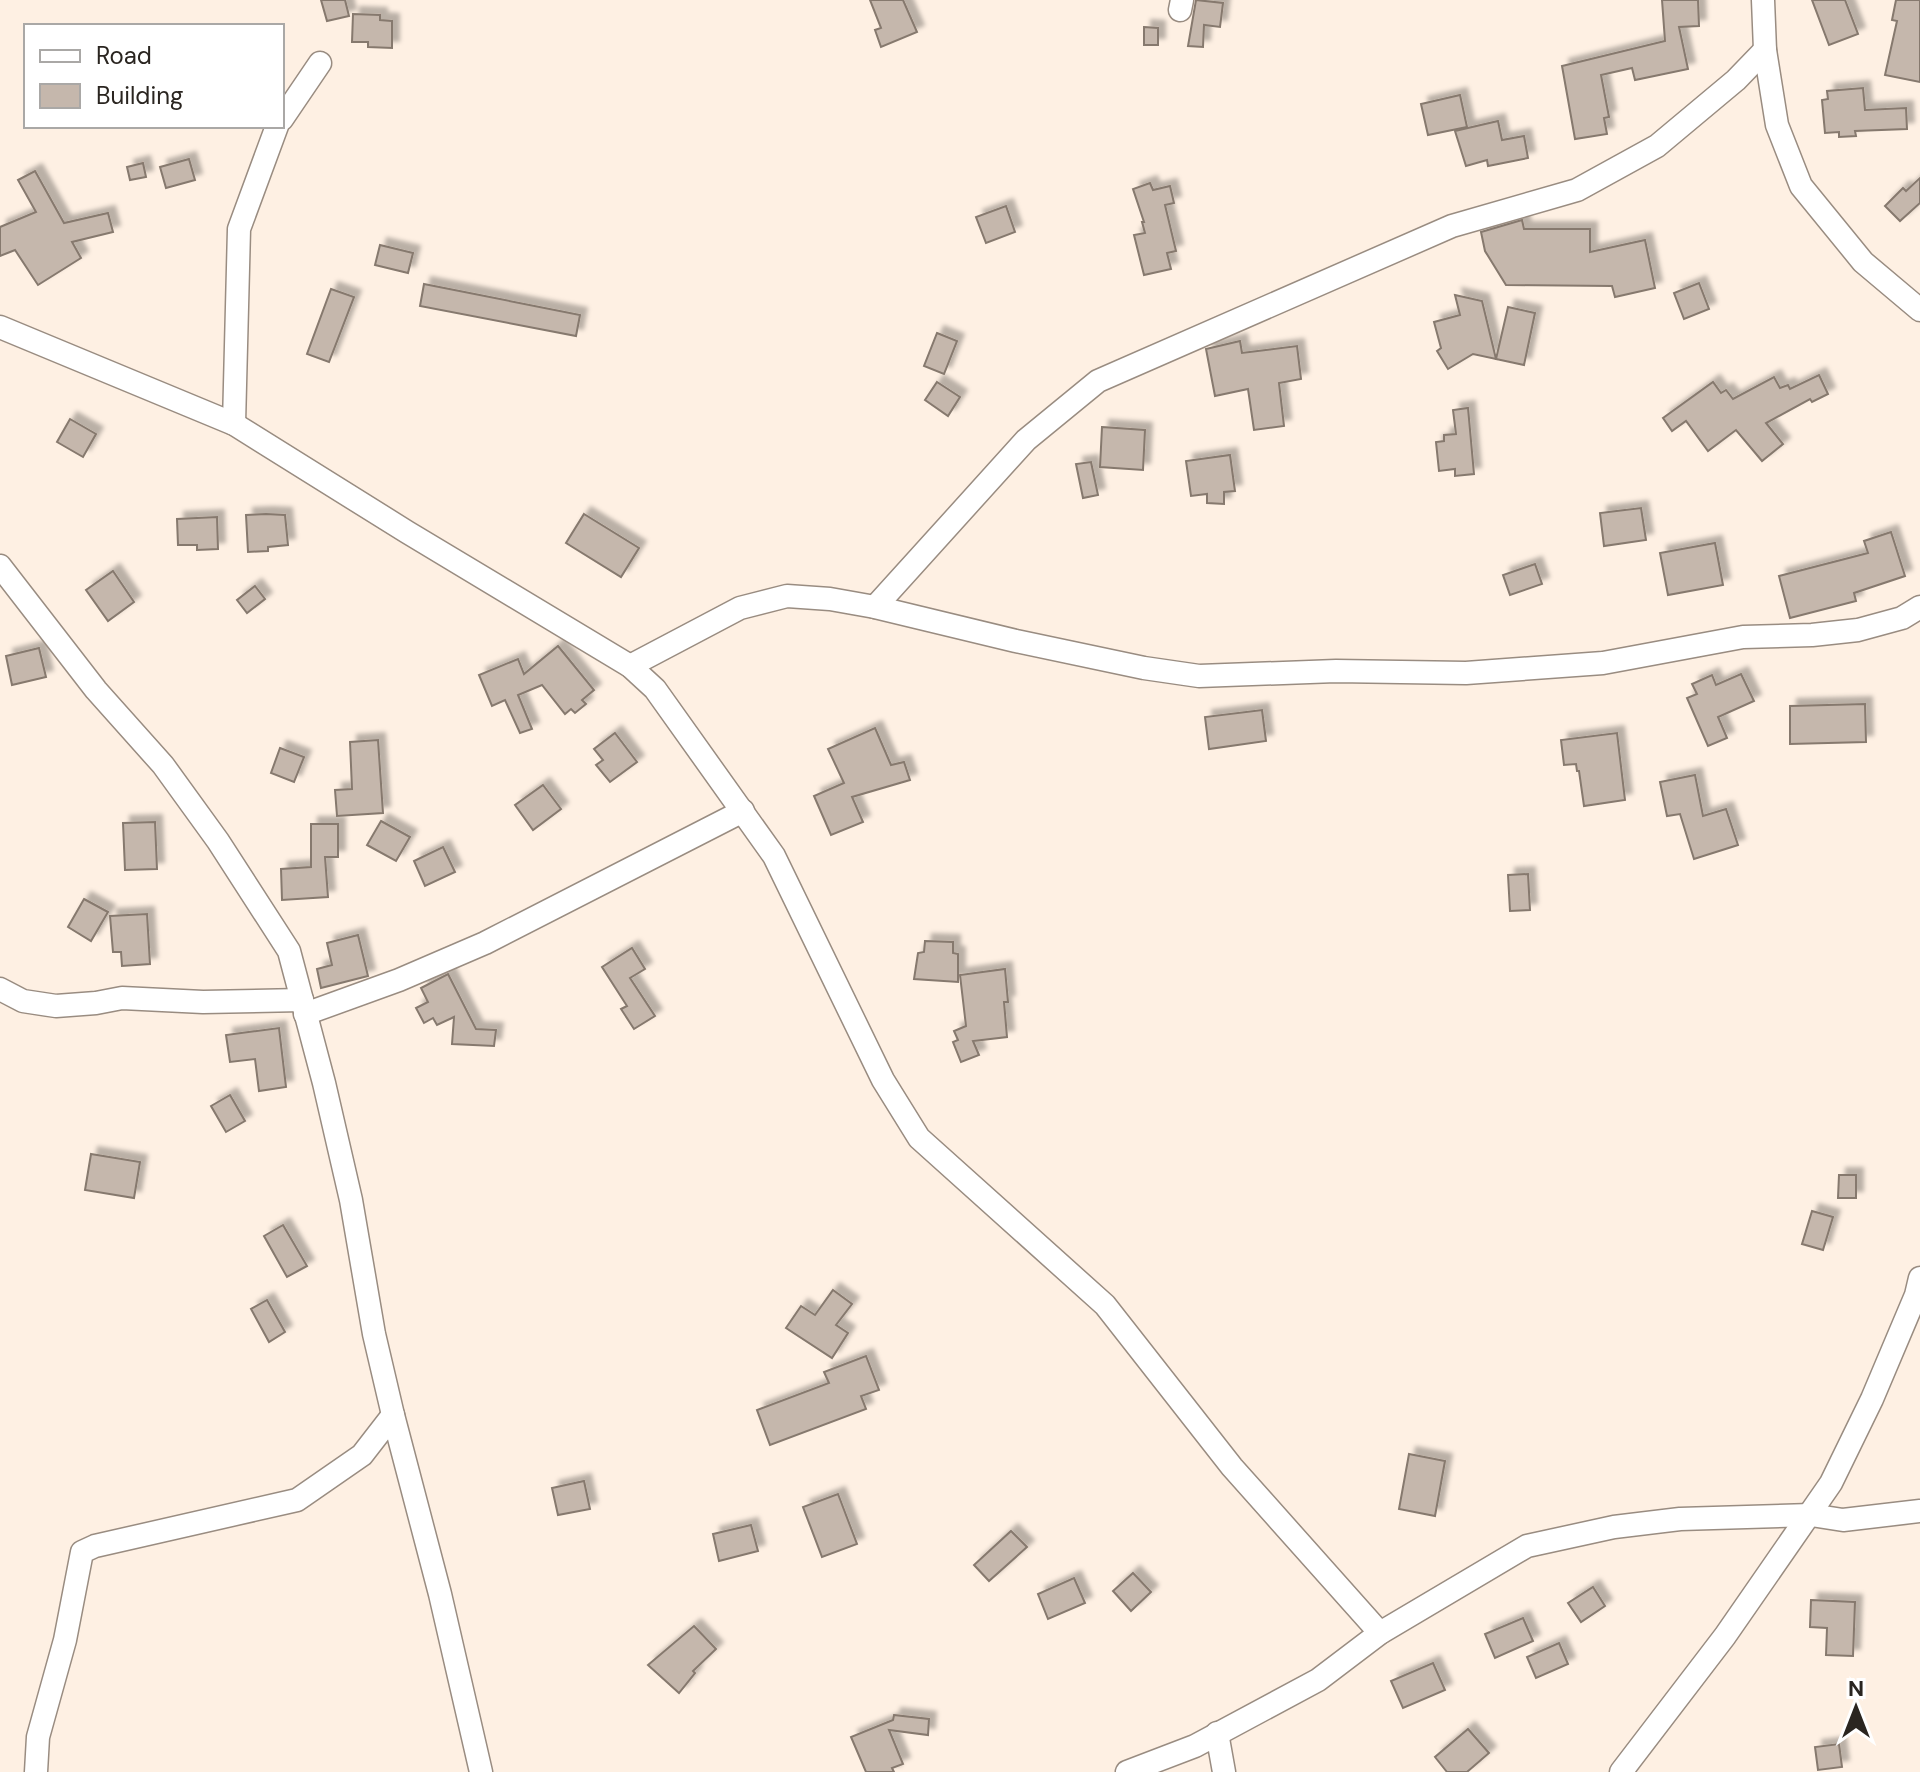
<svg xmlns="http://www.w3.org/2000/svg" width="1920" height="1772" viewBox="0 0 1920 1772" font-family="'DM Sans',sans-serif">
  <defs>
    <filter id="shadow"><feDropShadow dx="7" dy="-7" stdDeviation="2" flood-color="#0004"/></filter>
  </defs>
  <rect width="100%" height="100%" fill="#fef0e3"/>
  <g fill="#c5b7ac" stroke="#86796e" stroke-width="2" filter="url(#shadow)">
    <polygon points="321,0 345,0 349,16 327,21"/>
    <polygon points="870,0 903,0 917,32 881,47 875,30 881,28"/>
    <polygon points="1196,0 1223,3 1220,27 1204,25 1203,47 1188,46"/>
    <polygon points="1662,0 1698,0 1699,26 1679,27 1688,69 1635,80 1632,68 1601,75 1609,117 1604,118 1607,134 1575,139 1562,66 1665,41"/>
    <polygon points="1812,0 1845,0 1858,34 1829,45"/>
    <polygon points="1896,0 1920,0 1920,82 1885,75 1897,21 1892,20"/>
    <polygon points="353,14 380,15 380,20 392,21 392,48 368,47 368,42 352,42"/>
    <polygon points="1144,27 1158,28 1158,45 1144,45"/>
    <polygon points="1863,88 1865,110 1906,108 1907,129 1855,131 1856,136 1839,137 1839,132 1825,133 1822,100 1828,99 1827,91"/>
    <polygon points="1460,95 1467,127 1428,135 1421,104"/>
    <polygon points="1498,121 1502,140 1524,136 1528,158 1488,166 1487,160 1466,166 1455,131"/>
    <polygon points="189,159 195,180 166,188 160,167"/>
    <polygon points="143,163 146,177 130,180 127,167"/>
    <polygon points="35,171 64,223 108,213 113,232 72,242 81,258 38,285 15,250 0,256 0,227 36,212 18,180"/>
    <polygon points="1920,178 1920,203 1900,221 1885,206 1903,188 1906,191"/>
    <polygon points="1150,183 1153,190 1170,186 1174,203 1165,205 1176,251 1167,253 1171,269 1144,275 1134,235 1145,233 1142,222 1144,222 1133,189"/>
    <polygon points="1006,206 1015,232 986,243 976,217"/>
    <polygon points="1522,220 1524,229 1590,229 1590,252 1645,240 1655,288 1615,297 1612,286 1506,285 1485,251 1481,232"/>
    <polygon points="380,245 413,253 408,273 375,265"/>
    <polygon points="1699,283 1709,309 1684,319 1674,293"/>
    <polygon points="424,284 580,315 576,336 420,306"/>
    <polygon points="331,289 354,297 329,362 307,354"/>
    <polygon points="1455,295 1482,301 1496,359 1473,354 1448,369 1437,351 1441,348 1434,322 1460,315"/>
    <polygon points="1508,307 1535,313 1524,365 1496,359"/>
    <polygon points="937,333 957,341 944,374 924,366"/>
    <polygon points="1240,341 1242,353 1297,346 1301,379 1279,383 1284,426 1254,430 1248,389 1215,396 1206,349"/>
    <polygon points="1819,375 1828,394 1812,402 1810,399 1766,423 1783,444 1762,461 1736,430 1708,451 1686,421 1672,431 1663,418 1713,382 1721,393 1726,390 1733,399 1774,377 1780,388 1788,385 1790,389"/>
    <polygon points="937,382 960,397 948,416 925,400"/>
    <polygon points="1468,408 1474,474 1455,476 1455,469 1439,471 1436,442 1444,441 1444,435 1456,434 1453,410"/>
    <polygon points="70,419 96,434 83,457 57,442"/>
    <polygon points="1102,427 1145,430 1143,470 1100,467"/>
    <polygon points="1230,455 1235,491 1224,492 1224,504 1207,503 1207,494 1191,496 1186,461"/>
    <polygon points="1091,462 1098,495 1083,498 1076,464"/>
    <polygon points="1641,508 1646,540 1604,546 1600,513"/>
    <polygon points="266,514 285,515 288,545 268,547 268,551 248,552 246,515"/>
    <polygon points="584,514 639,548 621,577 566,543"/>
    <polygon points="217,517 218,549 197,550 197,545 178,545 177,519"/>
    <polygon points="1891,532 1905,576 1854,593 1856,601 1790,618 1779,576 1868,553 1864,541"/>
    <polygon points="1715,543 1723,585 1668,595 1660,553"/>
    <polygon points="1535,564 1542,584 1510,595 1503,575"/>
    <polygon points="113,571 134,602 108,621 86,590"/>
    <polygon points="255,586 265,599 247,613 237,600"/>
    <polygon points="558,646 594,690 582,700 586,704 575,713 571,709 565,714 542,685 518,695 532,729 520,733 505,700 492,706 479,675 518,659 524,674"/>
    <polygon points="39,648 46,677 12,685 6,656"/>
    <polygon points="1741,674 1754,701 1718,717 1727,738 1708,746 1687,698 1697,694 1692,684 1712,675 1716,685"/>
    <polygon points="1865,704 1866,742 1790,744 1790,706"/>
    <polygon points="1262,710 1266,741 1209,749 1205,717"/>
    <polygon points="875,728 891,765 904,762 910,780 852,797 863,822 831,835 814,796 844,783 828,749"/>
    <polygon points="615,733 637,762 610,782 596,765 603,760 594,749"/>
    <polygon points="1617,733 1625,800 1584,806 1579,771 1577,771 1576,764 1564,765 1561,740"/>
    <polygon points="378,740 383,813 337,816 335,790 352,789 350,742"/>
    <polygon points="280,748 304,757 294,782 271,773"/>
    <polygon points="1695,775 1703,816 1726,809 1738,845 1694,859 1680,814 1667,816 1660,782"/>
    <polygon points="543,785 561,809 533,830 515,805"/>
    <polygon points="381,821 410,837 396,861 367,845"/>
    <polygon points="155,822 157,869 125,870 123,823"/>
    <polygon points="311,824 338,824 338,857 325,857 328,897 282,900 281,869 311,867"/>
    <polygon points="443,847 455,872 425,886 414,861"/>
    <polygon points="1528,874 1530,910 1510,911 1508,875"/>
    <polygon points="84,899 108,912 91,941 68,927"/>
    <polygon points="147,914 150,964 122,966 121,952 113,952 110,916"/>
    <polygon points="358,935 368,976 321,988 317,969 332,965 327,943"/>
    <polygon points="925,941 953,942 953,953 958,954 958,982 914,979 918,953 924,952"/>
    <polygon points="632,948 645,969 630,978 655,1016 634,1029 621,1009 627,1006 602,967"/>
    <polygon points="1005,969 1008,1002 1004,1002 1007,1037 973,1041 979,1055 961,1062 953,1042 958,1040 954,1031 966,1026 960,975"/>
    <polygon points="448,974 476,1029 496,1030 494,1046 452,1044 454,1017 437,1025 433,1018 424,1023 416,1008 428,1002 421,988"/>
    <polygon points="279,1028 286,1087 259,1091 255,1059 230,1062 226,1035"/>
    <polygon points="230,1095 245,1121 226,1132 211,1106"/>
    <polygon points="91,1154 140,1162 134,1198 85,1190"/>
    <polygon points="1839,1175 1856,1175 1856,1198 1838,1198"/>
    <polygon points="1812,1211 1833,1217 1823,1250 1802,1244"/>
    <polygon points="283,1225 307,1266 287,1277 264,1236"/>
    <polygon points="833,1290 852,1304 836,1325 848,1333 832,1358 786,1328 801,1306 815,1315"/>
    <polygon points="267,1300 285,1332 269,1342 251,1309"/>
    <polygon points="866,1356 879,1390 861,1396 866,1409 770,1445 757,1410 829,1383 824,1372"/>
    <polygon points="1409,1454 1445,1461 1435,1516 1399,1509"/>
    <polygon points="584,1481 590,1509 558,1515 552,1488"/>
    <polygon points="838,1494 857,1544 822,1557 803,1507"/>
    <polygon points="751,1525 758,1551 719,1561 713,1534"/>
    <polygon points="1011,1531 1027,1547 989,1581 974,1565"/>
    <polygon points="1133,1573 1151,1592 1131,1611 1113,1591"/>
    <polygon points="1074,1578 1085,1603 1048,1619 1038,1594"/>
    <polygon points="1593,1587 1605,1606 1581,1622 1568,1603"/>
    <polygon points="1811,1600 1855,1602 1853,1656 1826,1655 1827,1628 1810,1627"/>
    <polygon points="1523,1618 1533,1641 1495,1658 1485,1634"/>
    <polygon points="694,1626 716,1649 693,1671 695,1673 679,1693 648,1665"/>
    <polygon points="1559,1643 1568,1664 1536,1678 1527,1657"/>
    <polygon points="1433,1663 1445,1690 1403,1708 1391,1681"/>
    <polygon points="894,1715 929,1719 928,1735 889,1730 903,1764 892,1768 894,1772 866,1772 851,1737 893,1720"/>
    <polygon points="1468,1729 1489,1753 1467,1772 1447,1772 1435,1757"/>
    <polygon points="1839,1744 1842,1767 1818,1770 1815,1747"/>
  </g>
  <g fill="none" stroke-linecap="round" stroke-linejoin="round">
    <g stroke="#998c81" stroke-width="25">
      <g id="minor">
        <polyline points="1763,0 1765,50 1777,125 1801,186 1863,262 1920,310"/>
        <polyline points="1180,10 1182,0"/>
        <polyline points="282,119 320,63"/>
        <polyline points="0,327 234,424 407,532 630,666 655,689 774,856 883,1080 919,1138 1105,1305 1232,1467 1380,1633"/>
        <polyline points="234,424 239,229 277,126"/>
        <polyline points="0,566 96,690 163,765 218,841 289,951 324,1083 351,1200 374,1334 393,1415 440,1594 481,1772"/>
        <polyline points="875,607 1026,440 1098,381 1452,226 1577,190 1657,146 1736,80 1765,50"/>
        <polyline points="630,666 740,608 787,596 830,599 875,607 1016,641 1144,668 1199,676 1336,671 1466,673 1603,663 1743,637 1812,635 1858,630 1902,618 1920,607"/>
        <polyline points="0,989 23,1001 56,1006 96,1003 122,998 203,1002 302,1000"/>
        <polyline points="305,1014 399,980 485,943 743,811"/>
        <polyline points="1217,1733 1224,1772"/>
        <polyline points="36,1772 38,1737 65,1640 82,1552 95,1546 297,1500 362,1455 393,1415"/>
        <polyline points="1127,1772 1195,1746 1318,1680 1380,1633 1527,1546 1614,1527 1680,1519 1811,1515 1843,1520 1920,1511"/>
        <polyline points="1621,1772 1725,1636 1831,1483 1872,1399 1916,1295 1920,1278"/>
      </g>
    </g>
    <use href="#minor" stroke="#fff" stroke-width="22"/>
  </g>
  <rect x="24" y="24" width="260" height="104" fill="#ffffff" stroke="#aaa8a6" stroke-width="2"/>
  <rect x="40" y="50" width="40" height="12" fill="#ffffff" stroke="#aaa8a6" stroke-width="2"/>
  <text x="96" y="64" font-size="24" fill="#2a2520">Road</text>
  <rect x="40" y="84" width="40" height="24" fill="#c5b7ac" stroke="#aaa8a6" stroke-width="2"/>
  <text x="96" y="104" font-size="24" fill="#2a2520">Building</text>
  <g transform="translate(1856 1708)" stroke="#ffffff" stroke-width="6" paint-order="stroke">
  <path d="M0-6L14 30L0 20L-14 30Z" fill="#2a2520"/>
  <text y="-12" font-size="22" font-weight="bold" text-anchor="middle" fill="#2a2520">N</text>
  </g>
</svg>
